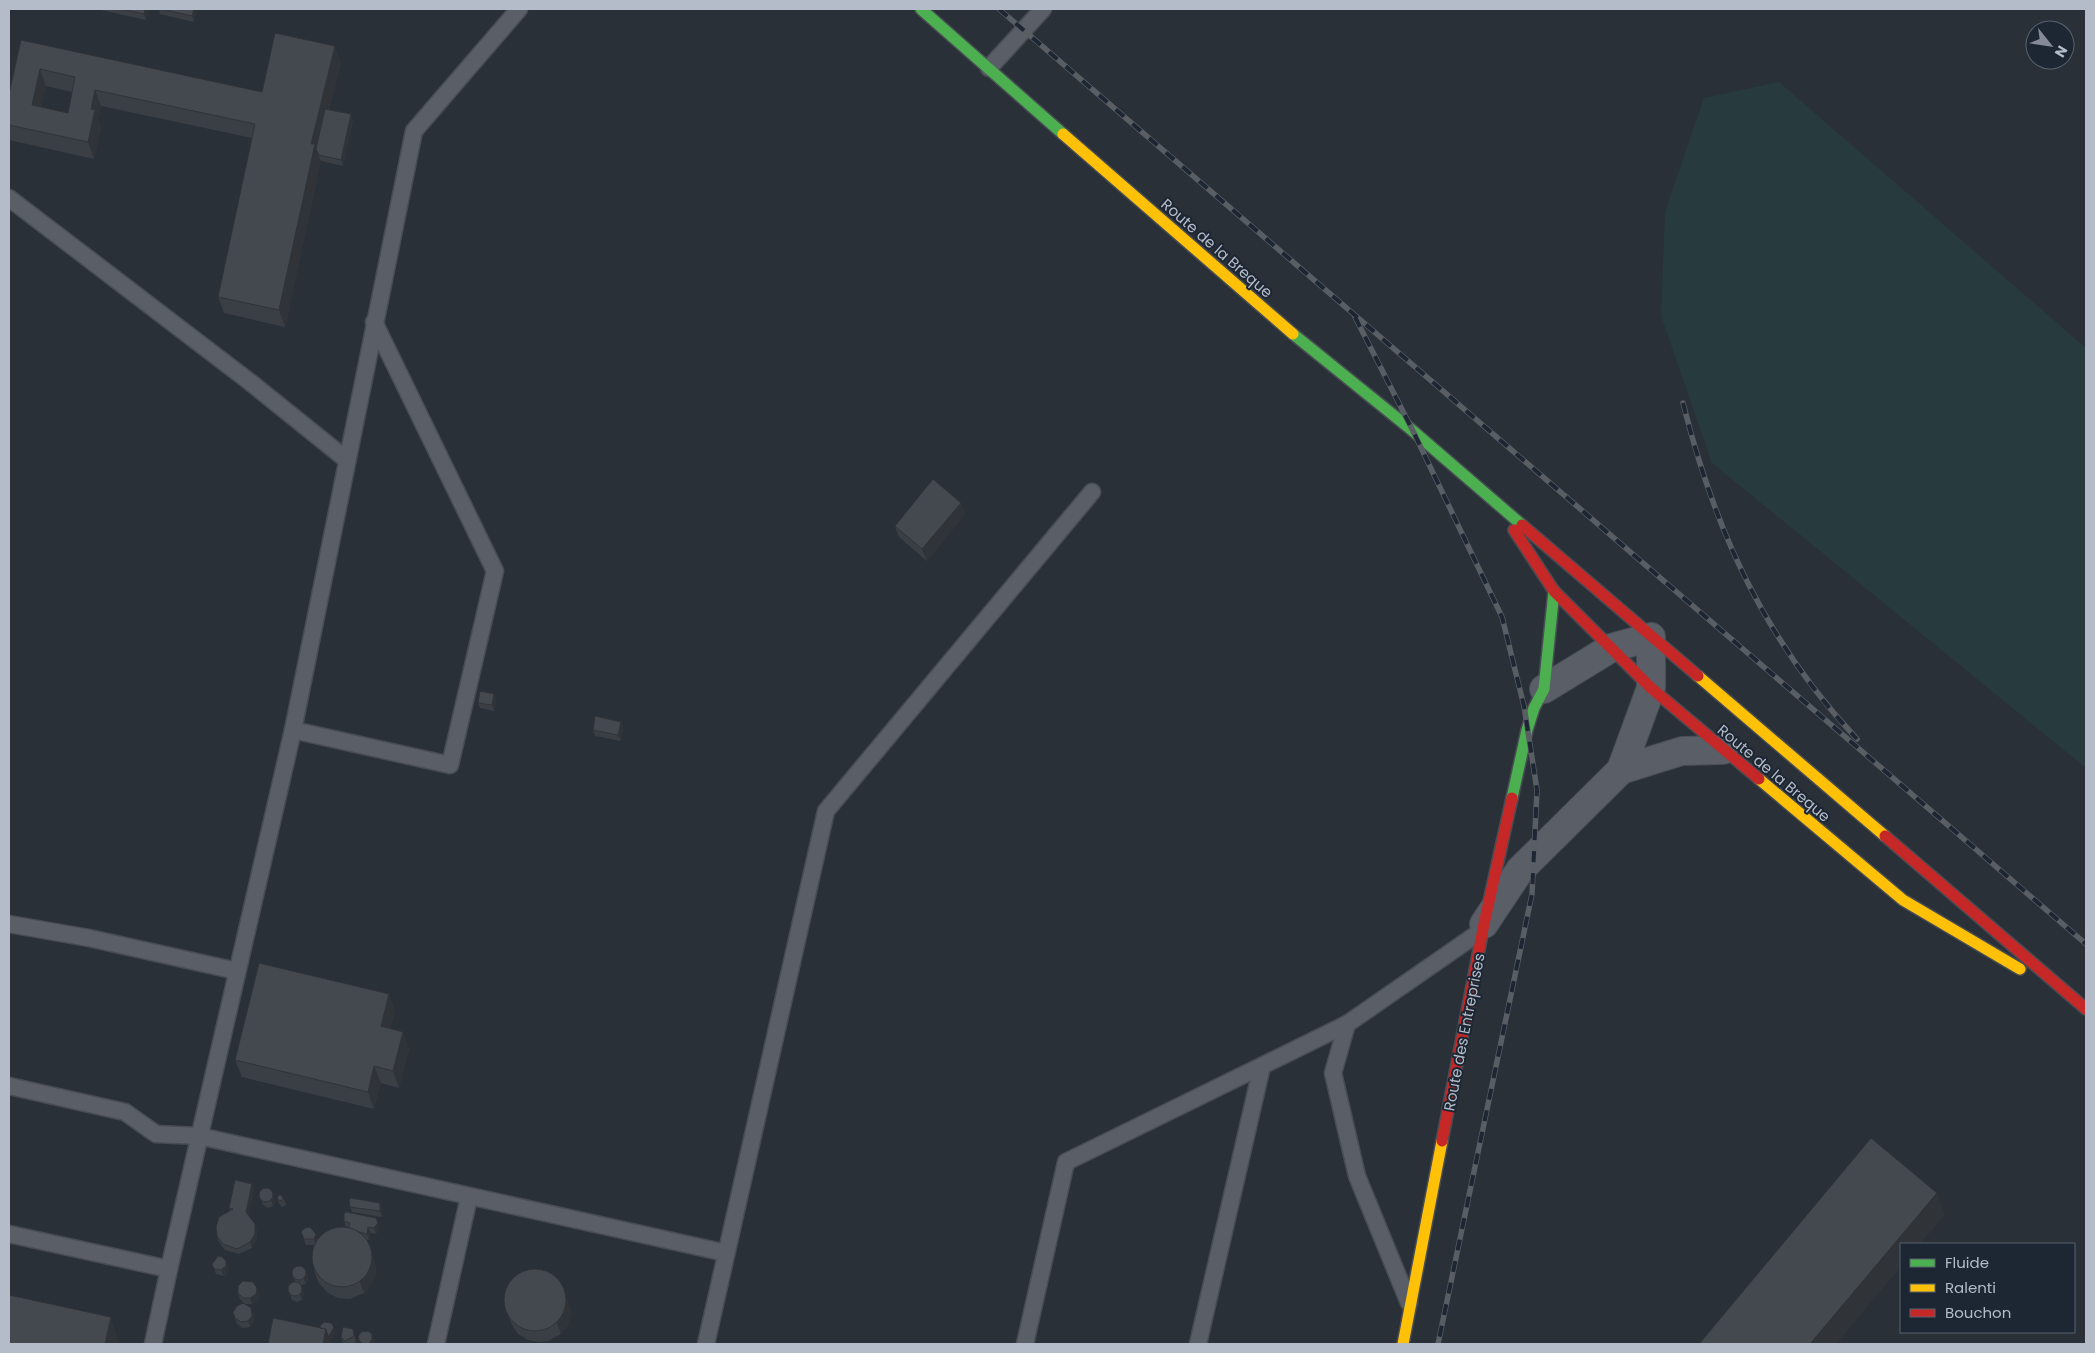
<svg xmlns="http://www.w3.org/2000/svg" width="2095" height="1353" viewBox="0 0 2095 1353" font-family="Poppins,sans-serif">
  <rect width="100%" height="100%" fill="#2a3038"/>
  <polygon fill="#273a3e" points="1779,82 2086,348 2086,768 1712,463 1661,316 1665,212 1704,98"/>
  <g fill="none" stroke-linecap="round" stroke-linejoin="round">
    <g stroke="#484c53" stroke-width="19">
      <g id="lane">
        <polyline points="989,68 1043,9"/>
        <polyline points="9,198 250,382 347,460"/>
        <polyline points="293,730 450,765 495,571 374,322"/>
        <polyline points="9,924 89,938 237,971"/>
        <polyline points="9,1086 125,1112 156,1134 199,1136 726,1253"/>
        <polyline points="9,1234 169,1269 293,730 414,131 519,9"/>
        <polyline points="1409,1303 1357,1176 1333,1073 1347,1024 1484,929"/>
        <polyline points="153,1344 169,1269"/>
        <polyline points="436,1344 469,1197"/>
        <polyline points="706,1344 826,811 1092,492"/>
        <polyline points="1025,1344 1066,1162 1347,1024"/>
        <polyline points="1198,1344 1262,1066"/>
      </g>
    </g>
    <g stroke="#484c53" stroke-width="30">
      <g id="street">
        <polyline points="1621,770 1682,751 1723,750"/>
        <polyline points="1484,924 1520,870 1621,770 1651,688 1651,637 1611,648 1544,689"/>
      </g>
    </g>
    <g stroke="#484c53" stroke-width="14">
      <g id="fast">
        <polyline points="921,9 1063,134"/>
        <polyline points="1293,334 1413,431 1522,525"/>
        <polyline points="1512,798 1527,730 1534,708 1544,689 1554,591"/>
      </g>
    </g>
    <g stroke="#484c53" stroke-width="14">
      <g id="slow">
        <polyline points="1063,134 1293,334"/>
        <polyline points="1698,676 1885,836"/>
        <polyline points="1759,779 1903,900 2020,969"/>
        <polyline points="1403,1344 1442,1141"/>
      </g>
    </g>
    <g stroke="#484c53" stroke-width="14">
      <g id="jam">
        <polyline points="1522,525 1698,676"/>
        <polyline points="1514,530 1554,591 1651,688 1759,779"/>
        <polyline points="1885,836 2086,1009"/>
        <polyline points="1442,1141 1484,924 1512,798"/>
      </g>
    </g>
    <use href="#lane" stroke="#5a5e66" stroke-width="16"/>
    <use href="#street" stroke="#5a5e66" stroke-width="28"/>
    <use href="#fast" stroke="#4caf50" stroke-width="11"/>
    <use href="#slow" stroke="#ffc107" stroke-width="11"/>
    <use href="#jam" stroke="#c62828" stroke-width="11"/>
    <g stroke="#595d64" stroke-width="5.5">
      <g id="rail">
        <polyline points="999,9 2086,944"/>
        <polyline points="1355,317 1413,431 1502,617 1524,706 1537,790 1532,894 1438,1344"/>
        <path d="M1683 403C1715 531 1765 641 1857 739"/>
      </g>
    </g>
    <use href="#rail" stroke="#1d2633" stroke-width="4" stroke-dasharray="11" stroke-linecap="butt"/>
  </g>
  <g fill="#3a3f45" fill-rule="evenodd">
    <polygon points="100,9 149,9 146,20 101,10"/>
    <polygon points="159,9 197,9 194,22 160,14"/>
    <path d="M21 40 262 92 341 63 329 110 353 120 343 166 321 161 285 327 224 313 218 297 252 138 101 106 98 120 101 127 94 159 9 140V94ZM46 86 72 92 68 113 41 107Z"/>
    <polygon points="961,503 965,514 927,561 899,537 895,526"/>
    <polygon points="494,694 496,700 494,711 480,708 478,703"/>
    <polygon points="621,722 623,727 621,741 595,736 593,730"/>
    <polygon points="389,994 395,1011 390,1029 403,1032 409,1049 399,1088 381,1083 374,1109 242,1077 235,1060"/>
    <polygon points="254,1189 248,1215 257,1230 257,1239 252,1248 239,1254 225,1250 219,1242 217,1236 230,1211 229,1208"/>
    <polygon points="259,1194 276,1201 273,1206 268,1208 263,1205"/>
    <polygon points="277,1198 284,1199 286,1205 282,1207 279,1203"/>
    <polygon points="350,1207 382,1209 382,1217 352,1212"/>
    <polygon points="344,1221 380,1229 376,1234 371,1233 369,1240 365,1239 375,1263 376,1274 371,1285 364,1293 350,1299 338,1298 328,1293 318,1282 314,1270 314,1245 306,1245 301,1232 318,1240 348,1228 346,1227"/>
    <polygon points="212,1264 228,1267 228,1272 224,1276 216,1274"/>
    <polygon points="306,1269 309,1280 306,1284 301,1285 304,1295 302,1300 297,1302 292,1300 288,1287 295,1282 293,1276"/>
    <polygon points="257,1288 259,1294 258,1300 252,1304 245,1304 240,1299 238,1293"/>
    <polygon points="571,1310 568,1325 561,1334 548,1341 540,1342 528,1340 518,1334 512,1325 507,1313"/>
    <polygon points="233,1312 254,1314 254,1321 250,1327 243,1328 237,1324"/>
    <polygon points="353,1329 356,1342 352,1344 345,1344 343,1343 341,1337"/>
  </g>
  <g fill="#303338">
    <polygon points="145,9 149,9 146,20 144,14"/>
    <polygon points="194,9 197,9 194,22 192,16"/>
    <polygon points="335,46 341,63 318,155 321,161 285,327 279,310 311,144"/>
    <polygon points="40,69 46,86 38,122 32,105"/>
    <polygon points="95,90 101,106 98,120 101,127 94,159 88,142 91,109"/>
    <polygon points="351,114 353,120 343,166 341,160"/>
    <polygon points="961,503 965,514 927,561 922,549"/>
    <polygon points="494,694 496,700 494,711 492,705"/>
    <polygon points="621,722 623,727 621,741 618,735"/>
    <polygon points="389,994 395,1011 387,1043 381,1026"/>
    <polygon points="403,1032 409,1049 399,1088 393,1071"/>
    <polygon points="374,1066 381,1083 374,1109 368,1092"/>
    <polygon points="252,1184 254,1189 248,1218 246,1212"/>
    <polygon points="272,1190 276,1201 273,1206 271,1200"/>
    <polygon points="1937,1193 1945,1215 1920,1244 1901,1244 1901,1267 1836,1344 1810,1344"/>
    <polygon points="380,1203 382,1209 382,1217 380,1211"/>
    <polygon points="378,1223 380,1229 376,1234 374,1228"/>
    <polygon points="255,1224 257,1230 257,1239 252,1248 250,1242"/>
    <polygon points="368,1227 371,1233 369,1240 367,1234"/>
    <polygon points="316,1234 318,1240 316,1245 314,1239"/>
    <polygon points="371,1251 375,1263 376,1274 371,1285 364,1293 360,1282"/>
    <polygon points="226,1261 228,1267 228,1272 224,1276 221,1270"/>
    <polygon points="306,1269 309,1280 306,1284 304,1279"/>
    <polygon points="561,1283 571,1310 568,1325 561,1334 557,1323"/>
    <polygon points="301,1285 304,1295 302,1300 300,1294"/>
    <polygon points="257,1288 259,1294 258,1300 252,1304 250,1298"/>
    <polygon points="251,1308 254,1314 254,1321 250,1327 248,1321"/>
    <polygon points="111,1317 118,1339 117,1344 105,1344"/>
    <polygon points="334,1327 336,1333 331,1341 329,1336"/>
    <polygon points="326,1329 331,1344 323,1344"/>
    <polygon points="372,1334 374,1340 374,1344 369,1344"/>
  </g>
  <g fill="#444950" stroke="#303338" fill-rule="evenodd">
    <polygon points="121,9 145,9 144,14"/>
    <polygon points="161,9 194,9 192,16"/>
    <path d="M275 33 335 46 311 144H315L279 310 218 297 255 124 95 90 91 109 95 110 88 142 9 125V94L21 40 262 92ZM40 69 75 77 68 113 32 105Z"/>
    <polygon points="325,109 351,114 341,160 319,155 316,149"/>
    <polygon points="933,479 961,503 922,549 895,526"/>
    <polygon points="480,691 494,694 492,705 478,703"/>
    <polygon points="595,716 621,722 618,735 593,730"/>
    <polygon points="259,963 389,994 381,1026 403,1032 393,1071 374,1066 368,1092 235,1060"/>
    <polygon points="1871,1138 1937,1193 1810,1344 1699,1344"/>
    <polygon points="235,1180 252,1184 246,1212 255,1224 255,1234 250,1242 237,1249 223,1244 217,1236 216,1227 219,1217 233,1209 229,1208"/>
    <circle cx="266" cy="1195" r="7"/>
    <polygon points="280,1194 284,1199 280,1201 277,1198"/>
    <polygon points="351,1198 380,1203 380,1211 350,1207 349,1200"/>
    <polygon points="346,1212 376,1218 378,1223 374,1228 368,1227 367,1234 359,1232 349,1228 350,1223 344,1221 344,1214"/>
    <polygon points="310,1227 316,1234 314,1239 304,1239 301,1232 305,1228"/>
    <circle cx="342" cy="1257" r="30"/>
    <polygon points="218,1256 222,1257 226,1261 226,1266 221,1270 214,1269 212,1264"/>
    <circle cx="299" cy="1273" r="7"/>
    <circle cx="535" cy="1300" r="31"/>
    <polygon points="243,1281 253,1282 257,1288 256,1294 250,1298 243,1298 238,1293 238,1286"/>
    <circle cx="295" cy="1289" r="7"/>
    <polygon points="9,1295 111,1317 105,1344 9,1344"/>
    <polygon points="243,1303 251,1308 252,1316 248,1321 241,1322 235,1318 233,1312 237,1306"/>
    <polygon points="273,1318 326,1329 323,1344 268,1344"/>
    <polygon points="324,1322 331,1323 334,1327 329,1336 328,1336 326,1329 320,1328 320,1326"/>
    <polygon points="343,1327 353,1329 354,1336 345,1341 341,1337"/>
    <polygon points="368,1331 372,1334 372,1339 369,1344 364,1344 360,1342 358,1337 361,1332"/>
  </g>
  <g text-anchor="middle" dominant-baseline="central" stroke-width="4" stroke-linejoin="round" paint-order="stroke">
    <g font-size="15" fill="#b4bcc9" stroke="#1d2633">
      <text transform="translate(1217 248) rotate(41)">Route de la Breque</text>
      <text transform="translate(1774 773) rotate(40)">Route de la Breque</text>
      <text transform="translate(1464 1032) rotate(-79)">Route des Entreprises</text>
    </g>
  </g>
  <rect width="2095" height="1353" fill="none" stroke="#b4bcc9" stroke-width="20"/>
  <rect x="1900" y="1243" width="175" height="90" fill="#1d2633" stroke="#59626f"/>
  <rect x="1910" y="1259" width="25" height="8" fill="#4caf50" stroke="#59626f"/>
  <text x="1945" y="1268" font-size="15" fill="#b4bcc9">Fluide</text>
  <rect x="1910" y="1284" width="25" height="8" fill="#ffc107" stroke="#59626f"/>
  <text x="1945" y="1293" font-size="15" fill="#b4bcc9">Ralenti</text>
  <rect x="1910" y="1309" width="25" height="8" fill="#c62828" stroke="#59626f"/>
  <text x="1945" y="1318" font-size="15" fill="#b4bcc9">Bouchon</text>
  <g transform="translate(2050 45) rotate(120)"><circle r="24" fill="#1d2633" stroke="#59626f"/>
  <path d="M0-4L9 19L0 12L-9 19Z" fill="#848b96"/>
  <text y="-8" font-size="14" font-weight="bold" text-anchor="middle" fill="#b4bcc9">N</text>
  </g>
</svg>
